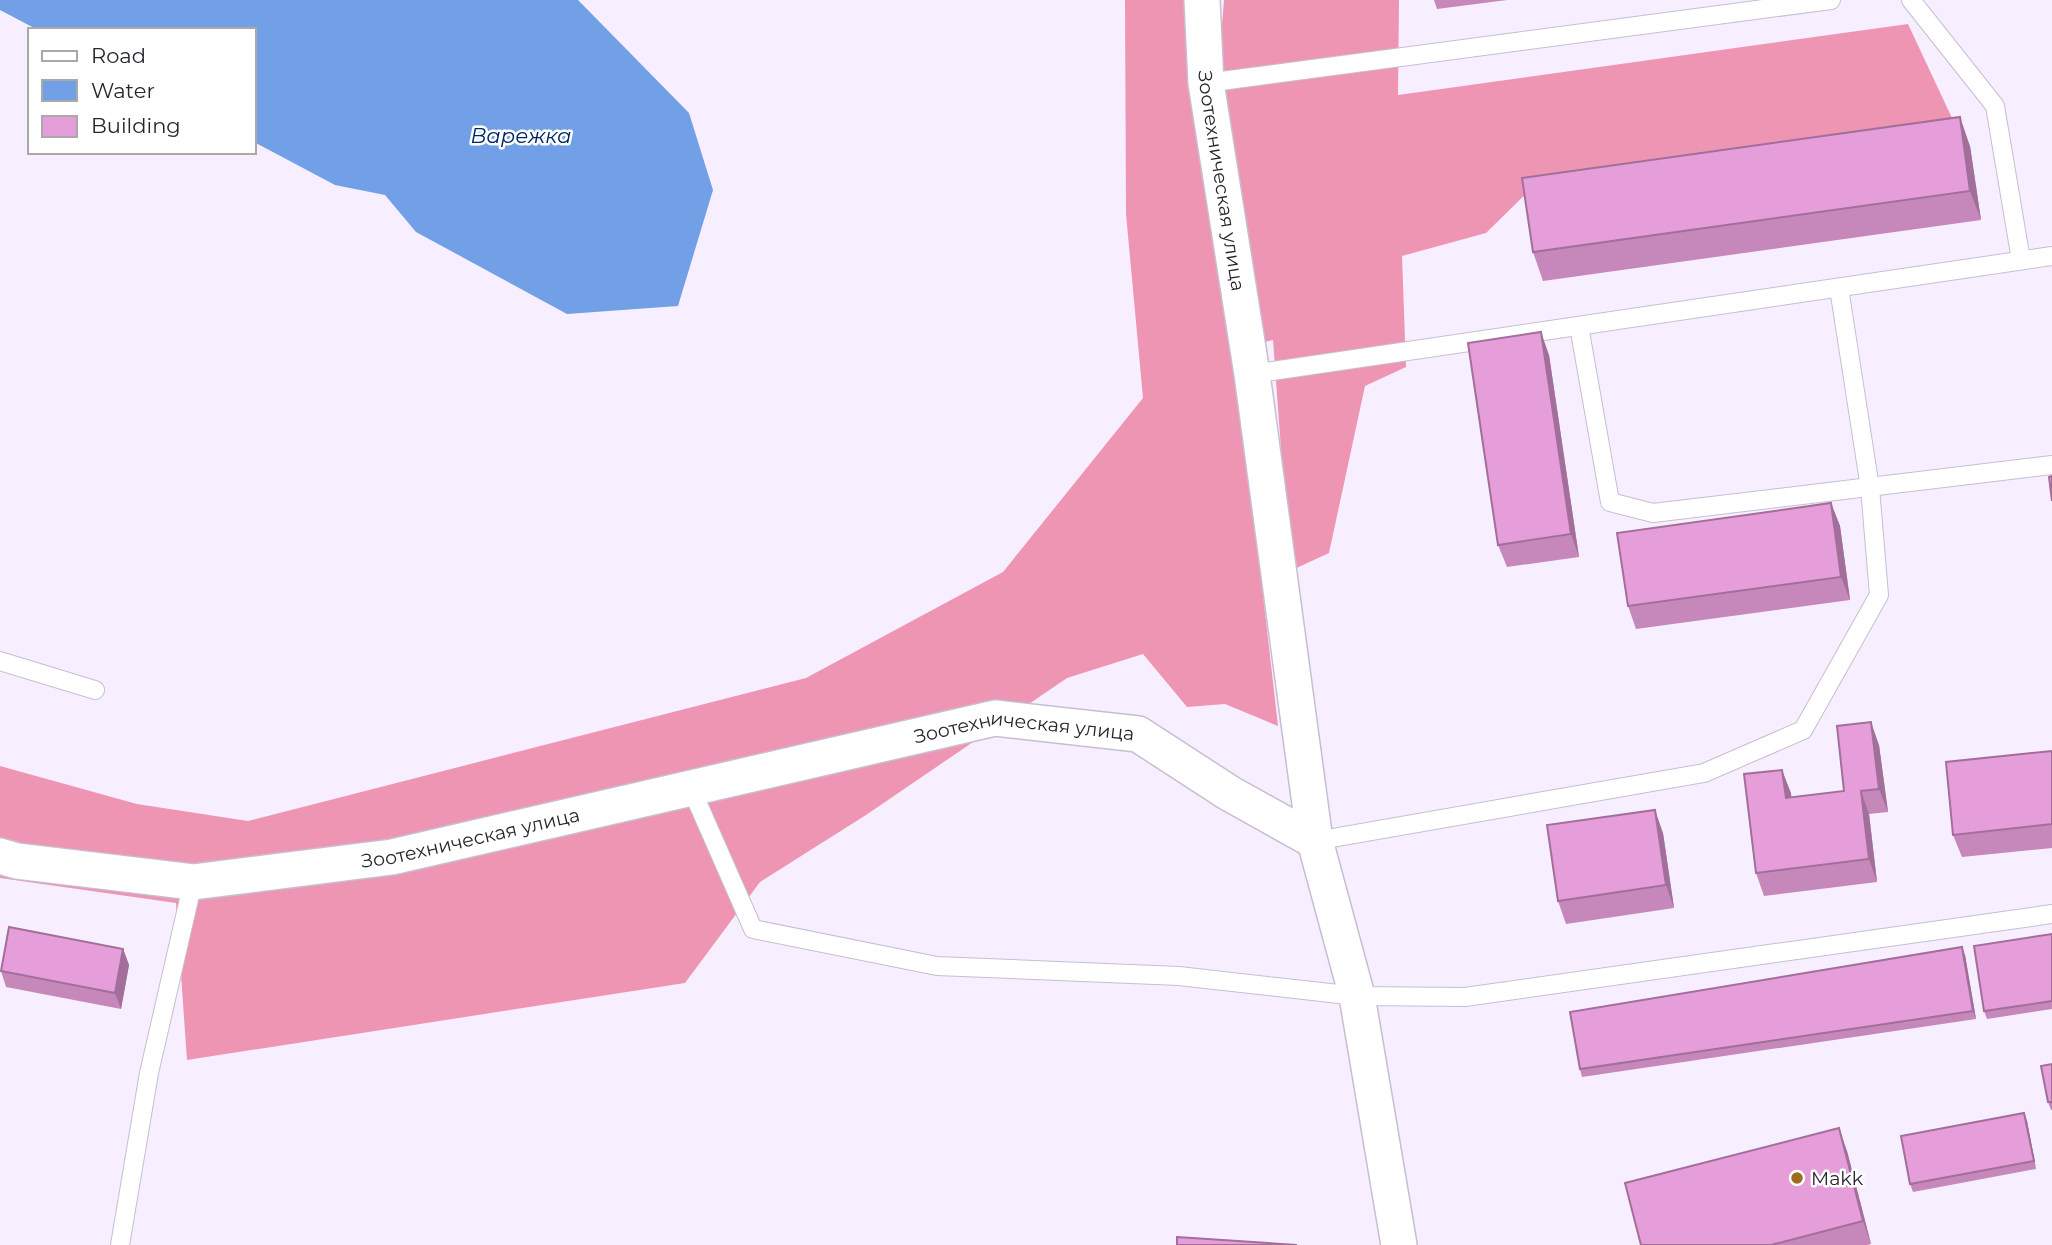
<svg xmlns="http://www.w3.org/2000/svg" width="2052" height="1245" viewBox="0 0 2052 1245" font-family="Montserrat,sans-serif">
  <rect width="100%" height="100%" fill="#f7efff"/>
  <polygon fill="#ef95b4" points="1125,0 1188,0 1190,23 1222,25 1224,0 1399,0 1398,95 1908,24 1959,133 1532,188 1486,233 1402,256 1406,367 1365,386 1329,553 1290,571 1273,340 1235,349 1278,726 1225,704 1187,707 1143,654 1067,678 866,815 760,882 685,983 187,1060 176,903 0,878 0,766 137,804 248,821 806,678 1003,572 1143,398 1126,214"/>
  <polygon fill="#72a0e6" points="0,0 578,0 689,113 713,190 678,306 567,314 416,232 385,195 335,185 254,142 254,30 38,30 0,10"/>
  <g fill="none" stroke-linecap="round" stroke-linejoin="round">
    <g stroke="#c7bed1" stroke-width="20">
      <g id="service">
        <polyline points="1911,0 1995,106 2021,260"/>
        <polyline points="1206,83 1831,0"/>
        <polyline points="1579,326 1610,502 1653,513 2052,465"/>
        <polyline points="1252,374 2052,256"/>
        <polyline points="0,661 95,690"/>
        <polyline points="691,788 753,929 937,966 1179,976 1357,996 1465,997 2052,914"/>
        <polyline points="1315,841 1704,773 1803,730 1879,595 1870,488 1839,288"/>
        <polyline points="120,1245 149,1073 193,882"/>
      </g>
    </g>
    <g stroke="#c7bed1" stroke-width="38">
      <g id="minor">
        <path id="s1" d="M1202 0 1206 83 1252 374 1315 841 1357 996 1399 1245"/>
        <path id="s2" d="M0 856 17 861 193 882 392 857 995 718 1138 734 1229 793 1315 841"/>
      </g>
    </g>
    <use href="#service" stroke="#fff" stroke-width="18"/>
    <use href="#minor" stroke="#fff" stroke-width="35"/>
  </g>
  <g fill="#c688bb">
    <polygon points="1434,0 1507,0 1437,9"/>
    <polygon points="1970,146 1981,220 1543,281 1533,252"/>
    <polygon points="1549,355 1579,557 1507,567 1498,545"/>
    <polygon points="1831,503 1840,526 1850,600 1636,629 1628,606"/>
    <polygon points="1879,745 1888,812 1869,814 1877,882 1764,896 1756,873 1791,793 1791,797 1844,791"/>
    <polygon points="2052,751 2052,848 1962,857 1953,835"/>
    <polygon points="1663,833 1674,908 1566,924 1558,901"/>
    <polygon points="2052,934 2052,1009 1987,1019 1984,1011"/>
    <polygon points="123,949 129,965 121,1009 6,987 1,971"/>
    <polygon points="1965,955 1976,1019 1582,1077 1580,1069"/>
    <polygon points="2052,1064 2052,1110 2051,1110 2048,1102"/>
    <polygon points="2024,1113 2027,1121 2036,1169 1913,1192 1910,1184"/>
    <polygon points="1847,1151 1871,1244 1867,1245 1641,1245"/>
  </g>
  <g fill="#a16f99">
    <polygon points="1960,117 1970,146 1981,220 1970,191"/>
    <polygon points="1541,332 1549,355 1579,557 1571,534"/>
    <polygon points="1831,503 1840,526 1850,600 1841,577"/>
    <polygon points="1871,722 1879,745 1888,812 1879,789"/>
    <polygon points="1782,770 1791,793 1794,821 1786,798"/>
    <polygon points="1861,791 1869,814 1877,882 1869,859"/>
    <polygon points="1655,810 1663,833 1674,908 1666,885"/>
    <polygon points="1962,947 1965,955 1976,1019 1973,1011"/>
    <polygon points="123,949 129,965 121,1009 115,993"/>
    <polygon points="2024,1113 2027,1121 2036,1169 2034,1161"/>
    <polygon points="1839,1128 1847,1151 1871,1244 1863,1221"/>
  </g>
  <g fill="#e69eda" stroke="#a16f99" stroke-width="2">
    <polygon points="1960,117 1970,191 1533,252 1522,178"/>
    <polygon points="1541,332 1571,534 1498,545 1468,343"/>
    <polygon points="2052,476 2052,501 2049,477"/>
    <polygon points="1831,503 1841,577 1628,606 1617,533"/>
    <polygon points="1871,722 1879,789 1861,791 1869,859 1756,873 1744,774 1782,770 1786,798 1844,791 1837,726"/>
    <polygon points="2052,751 2052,824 1953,835 1946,762"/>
    <polygon points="1655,810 1666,885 1558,901 1547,825"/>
    <polygon points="9,927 123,949 115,993 1,971"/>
    <polygon points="2052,934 2052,1001 1984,1011 1974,946"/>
    <polygon points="1962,947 1973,1011 1580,1069 1570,1012"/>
    <polygon points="2052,1064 2052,1102 2048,1102 2041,1066"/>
    <polygon points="2024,1113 2034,1161 1910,1184 1901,1136"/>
    <polygon points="1839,1128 1863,1221 1771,1245 1641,1245 1625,1183"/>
    <polygon points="1177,1237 1297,1245 1177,1245"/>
  </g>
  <circle fill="#9e6b21" stroke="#fff" stroke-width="2.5" cx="1797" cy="1178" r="7"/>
  <g text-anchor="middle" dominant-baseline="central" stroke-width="5" stroke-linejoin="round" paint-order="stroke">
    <g font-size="19" fill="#28252c" stroke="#fff">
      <text stroke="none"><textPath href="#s1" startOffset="182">Зоотехническая улица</textPath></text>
      <text stroke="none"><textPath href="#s2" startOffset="1043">Зоотехническая улица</textPath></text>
      <text stroke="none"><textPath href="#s2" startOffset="476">Зоотехническая улица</textPath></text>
    </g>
    <g font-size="19" fill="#28252c" stroke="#fff" text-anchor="start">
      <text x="1811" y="1178">Makk</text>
    </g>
    <g font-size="21" font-style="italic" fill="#002764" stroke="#fff">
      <text x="521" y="135">Варежка</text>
    </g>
  </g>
  <rect x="28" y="28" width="228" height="126" fill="#ffffff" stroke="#a9a8ab" stroke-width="2"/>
  <rect x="42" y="51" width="35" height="10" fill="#ffffff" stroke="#a9a8ab" stroke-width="2"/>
  <text x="91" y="63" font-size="21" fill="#28252c">Road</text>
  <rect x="42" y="80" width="35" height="21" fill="#72a0e6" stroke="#a9a8ab" stroke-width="2"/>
  <text x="91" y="98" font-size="21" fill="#28252c">Water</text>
  <rect x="42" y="116" width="35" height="21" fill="#e69eda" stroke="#a9a8ab" stroke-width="2"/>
  <text x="91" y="133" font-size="21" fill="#28252c">Building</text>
</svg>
